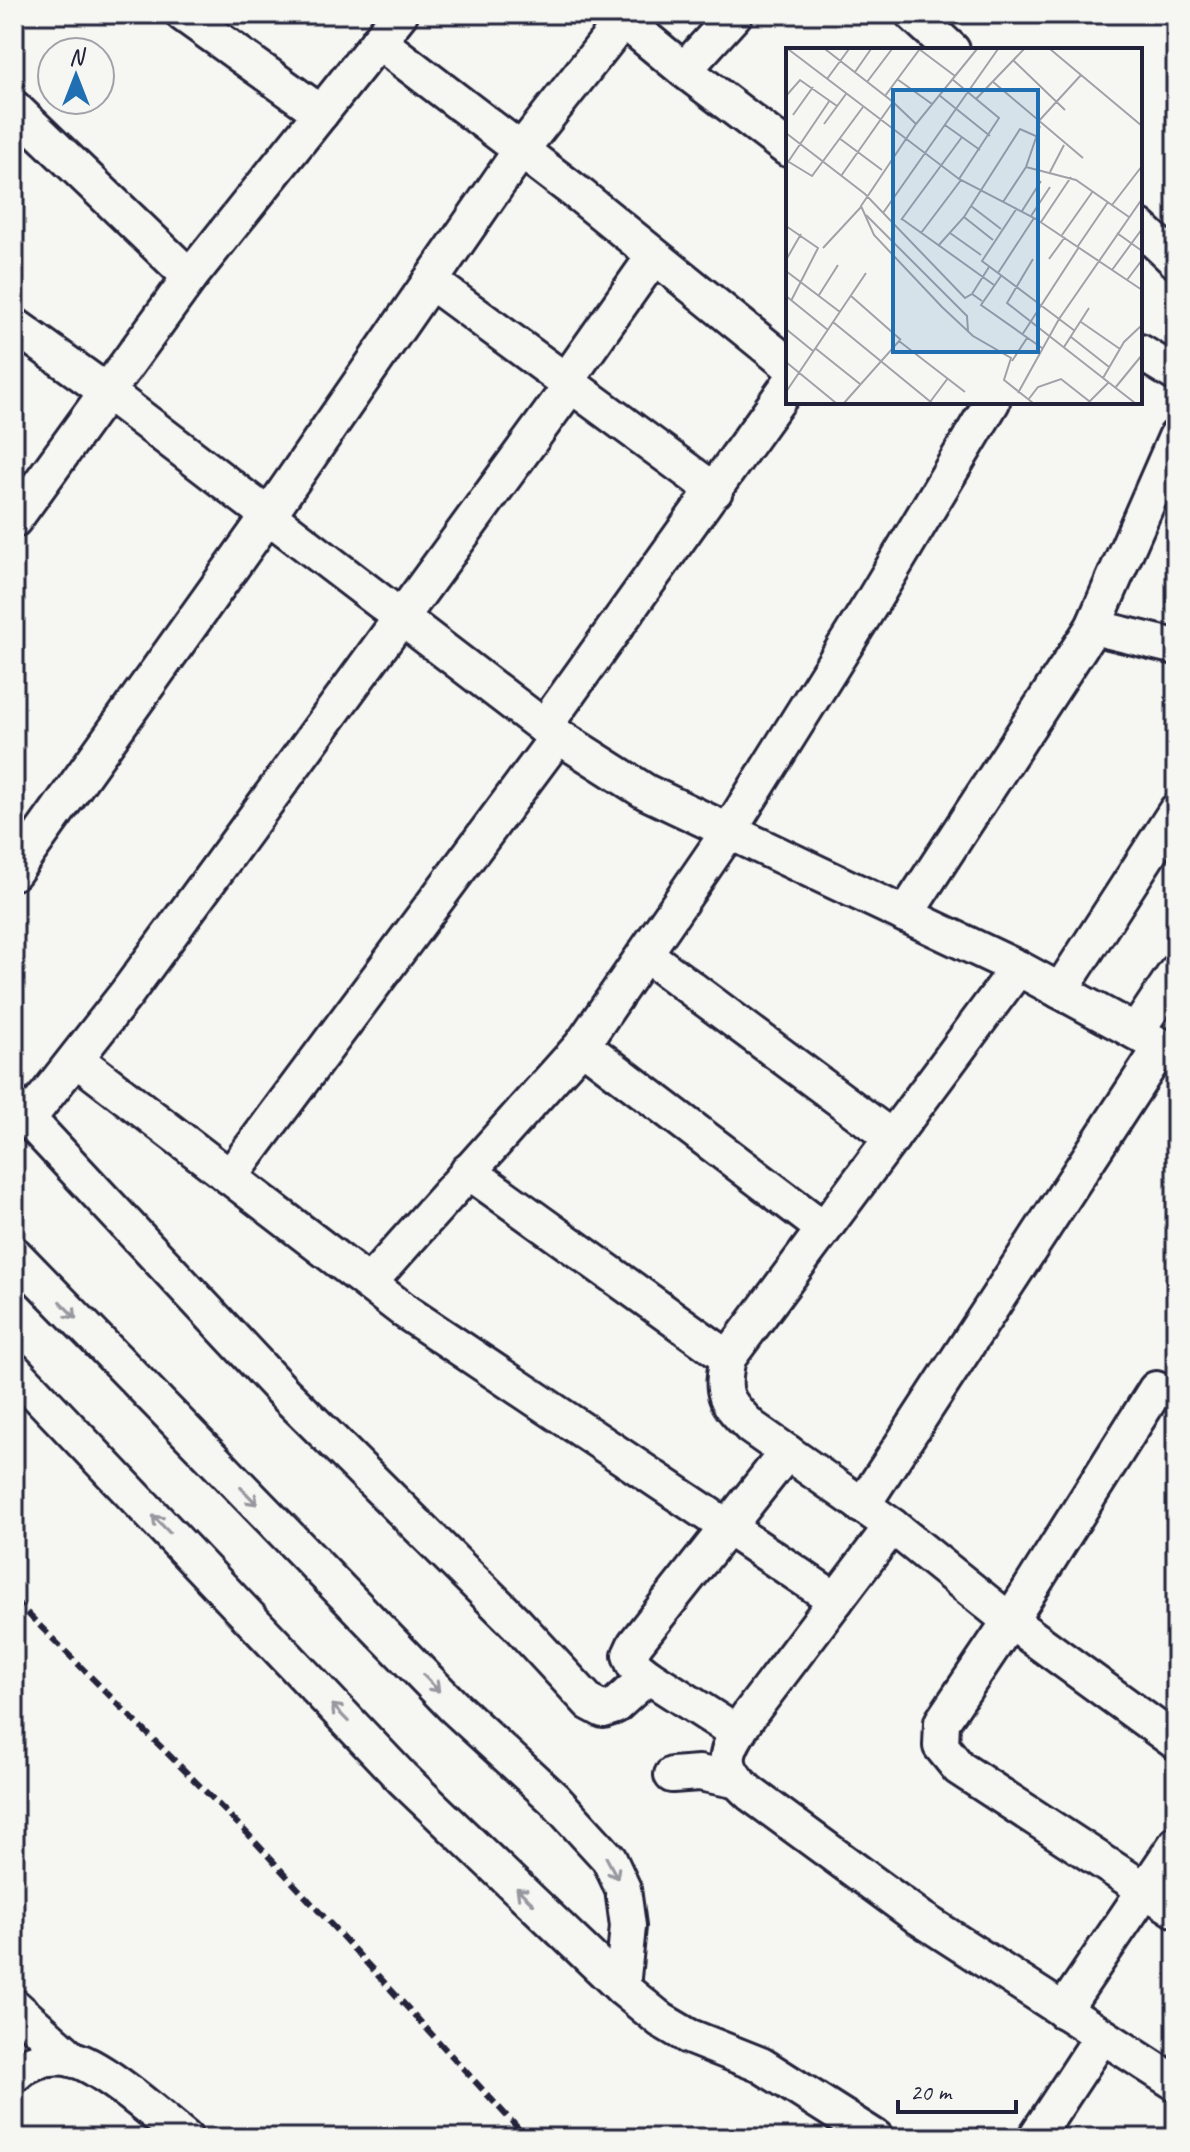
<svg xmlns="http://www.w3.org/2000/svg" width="1190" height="2152" viewBox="0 0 1190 2152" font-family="Caveat,sans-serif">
  <rect width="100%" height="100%" fill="#f6f6f2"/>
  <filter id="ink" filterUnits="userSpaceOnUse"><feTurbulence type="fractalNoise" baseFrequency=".0125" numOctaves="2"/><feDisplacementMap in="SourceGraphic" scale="16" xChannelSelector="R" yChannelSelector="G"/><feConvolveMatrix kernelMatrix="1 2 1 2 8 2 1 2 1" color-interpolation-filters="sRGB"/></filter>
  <g filter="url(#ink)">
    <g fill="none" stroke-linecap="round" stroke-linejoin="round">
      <g stroke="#22223b" stroke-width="40">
        <g id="street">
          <polyline points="183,14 321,113"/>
          <polyline points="616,14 684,70 788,149"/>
          <polyline points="913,14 952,50"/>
          <polyline points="378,41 581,196 788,364"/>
          <polyline points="684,70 735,14"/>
          <polyline points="14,108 190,277"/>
          <polyline points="1140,227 1176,261"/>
          <polyline points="430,281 715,491"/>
          <polyline points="14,325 107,392 544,727 646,792 1018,968 1176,1054"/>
          <polyline points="1140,352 1176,374"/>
          <polyline points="566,381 654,256"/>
          <polyline points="14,520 190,277 400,14"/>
          <polyline points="1093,627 1176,647"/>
          <polyline points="544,727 788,386"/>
          <polyline points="14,872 268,516 521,150 628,14"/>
          <polyline points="905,915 1093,627 1176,437"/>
          <polyline points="645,954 892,1138"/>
          <path d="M1018 968 728 1358C720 1394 725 1401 751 1427L892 1526 1010 1621 1176 1742"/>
          <polyline points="1060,991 1176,811"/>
          <polyline points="1136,1032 1176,972"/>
          <polyline points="582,1045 824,1229"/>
          <polyline points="76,1059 406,1312 836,1600"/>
          <polyline points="14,1104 284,1393 517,1624 590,1703 603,1710 615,1706 648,1676 737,1733"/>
          <polyline points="28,1119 127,993 571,385"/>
          <polyline points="468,1171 728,1358"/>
          <polyline points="230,1177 558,736"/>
          <polyline points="14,1254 453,1706 554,1799 609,1859 623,1889 628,1926 622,1988"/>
          <polyline points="369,1283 582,1045 729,831 871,604 992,402"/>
          <polyline points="14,1370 402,1778 622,1988 661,2020 688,2036 761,2065 876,2138"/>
          <polyline points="1156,1389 1010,1621 942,1722 941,1746 959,1768 1176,1910"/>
          <polyline points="862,1506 1162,1046"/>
          <path d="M892 1526 749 1715C726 1751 715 1763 751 1794L920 1918 1176 2083"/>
          <polyline points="648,1676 634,1665 630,1655 635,1644 787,1452"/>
          <polyline points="672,1775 699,1773 734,1780"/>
          <polyline points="14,2006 74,2060"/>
          <polyline points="1063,2011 1176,1844"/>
          <path d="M14 2075C30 2060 51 2055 72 2059 101 2065 160 2118 185 2138"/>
          <polyline points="1035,2138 1102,2036"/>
        </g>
      </g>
      <use href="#street" stroke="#f6f6f2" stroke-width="34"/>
      <polyline stroke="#22223b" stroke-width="6" stroke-dasharray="12 6" stroke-linecap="butt" points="14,1600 248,1834 527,2138"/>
    </g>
    <defs><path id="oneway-shaft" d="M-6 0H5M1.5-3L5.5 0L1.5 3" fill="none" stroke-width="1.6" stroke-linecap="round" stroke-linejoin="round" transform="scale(2)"/></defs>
    <g stroke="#9797a0">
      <use href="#oneway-shaft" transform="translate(68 1310) rotate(46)"/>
      <use href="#oneway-shaft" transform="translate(249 1496) rotate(46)"/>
      <use href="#oneway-shaft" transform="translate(161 1524) rotate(-134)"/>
      <use href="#oneway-shaft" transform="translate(431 1683) rotate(46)"/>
      <use href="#oneway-shaft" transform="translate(340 1713) rotate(-134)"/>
      <use href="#oneway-shaft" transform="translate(612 1868) rotate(62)"/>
      <use href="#oneway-shaft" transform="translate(525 1896) rotate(-136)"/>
    </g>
  </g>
  <g transform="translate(786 48)">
    <rect width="356" height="356" fill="#f6f6f2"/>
    <path fill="none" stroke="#a1a1a9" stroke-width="2" d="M2 1 173 131 250 171 356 242M39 1 107 54 55 128M133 1 169 28M191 1 130 76 75 158 88 187 156 259 187 288 225 310 218 332 247 355M264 1 356 78M227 12 279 62M69 24 85 1M41 31 63 1M111 31 146 56M166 31 213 70 173 131M206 33 297 110M81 34 106 1M153 47 204 88M0 48 14 32 51 58M99 48 133 2M190 51 238 1M107 54 130 76M7 67 27 39M251 75 295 27M38 76 60 46M159 77 194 102M0 85 79 146 179 250 186 246 196 253M53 90 96 122M3 114 26 128 77 59M0 117 44 52M240 119 290 132 343 169M264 124 278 97M217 154 240 119 254 78M326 157 356 118M185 158 215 181M231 160 196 213 289 283M236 163 255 133M97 165 212 1M80 167 181 268 182 283M245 168 264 139M178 169 207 192M116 171 208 237M115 172 176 89M255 174 285 129M0 178 32 200 5 253M135 185 175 132M164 185 195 207M331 185 356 203M276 187 307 143M152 198 178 169 234 81 252 89M292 198 322 154M37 200 75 159M247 211 221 255 349 355M263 211 279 189M0 212 15 186M326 222 356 181M0 223 54 264M212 225 248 170M215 228 195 257 256 300M341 232 356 212M186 246 203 219M33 247 52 217M0 248 42 282M65 248 115 292M47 274 146 355M295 274 334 301M0 281 27 303M236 287 293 199M285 289 323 319M278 299 303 260M29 300 74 336M226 313 241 290M0 314 50 355M317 330 338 294 356 277M329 340 356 307M0 344 80 225M232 345 273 271 356 151M242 352 252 339 275 331 303 353M144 354 162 330M58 355 113 293 179 344M302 355 322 335"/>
    <path fill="#1f6fb2" fill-opacity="0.15" stroke="#1f6fb2" stroke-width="4" d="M107 42H252V304H107Z"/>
    <rect width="356" height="356" fill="none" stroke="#22223b" stroke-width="4"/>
  </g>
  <rect width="1190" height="2152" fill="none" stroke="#f6f6f2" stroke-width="48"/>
  <rect x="24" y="24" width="1142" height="2104" fill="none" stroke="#22223b" stroke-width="3" filter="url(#ink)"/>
  <g transform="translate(76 76)"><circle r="38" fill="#f6f6f2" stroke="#a1a1a9" stroke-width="2"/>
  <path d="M0-6L14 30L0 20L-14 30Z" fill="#1f6fb2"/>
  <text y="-12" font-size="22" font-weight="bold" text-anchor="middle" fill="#22223b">N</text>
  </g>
  <path d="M898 2100v12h118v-12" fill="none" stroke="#22223b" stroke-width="4"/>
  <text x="910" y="2100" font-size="24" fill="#22223b" stroke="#f6f6f2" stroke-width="6" paint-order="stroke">20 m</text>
</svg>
